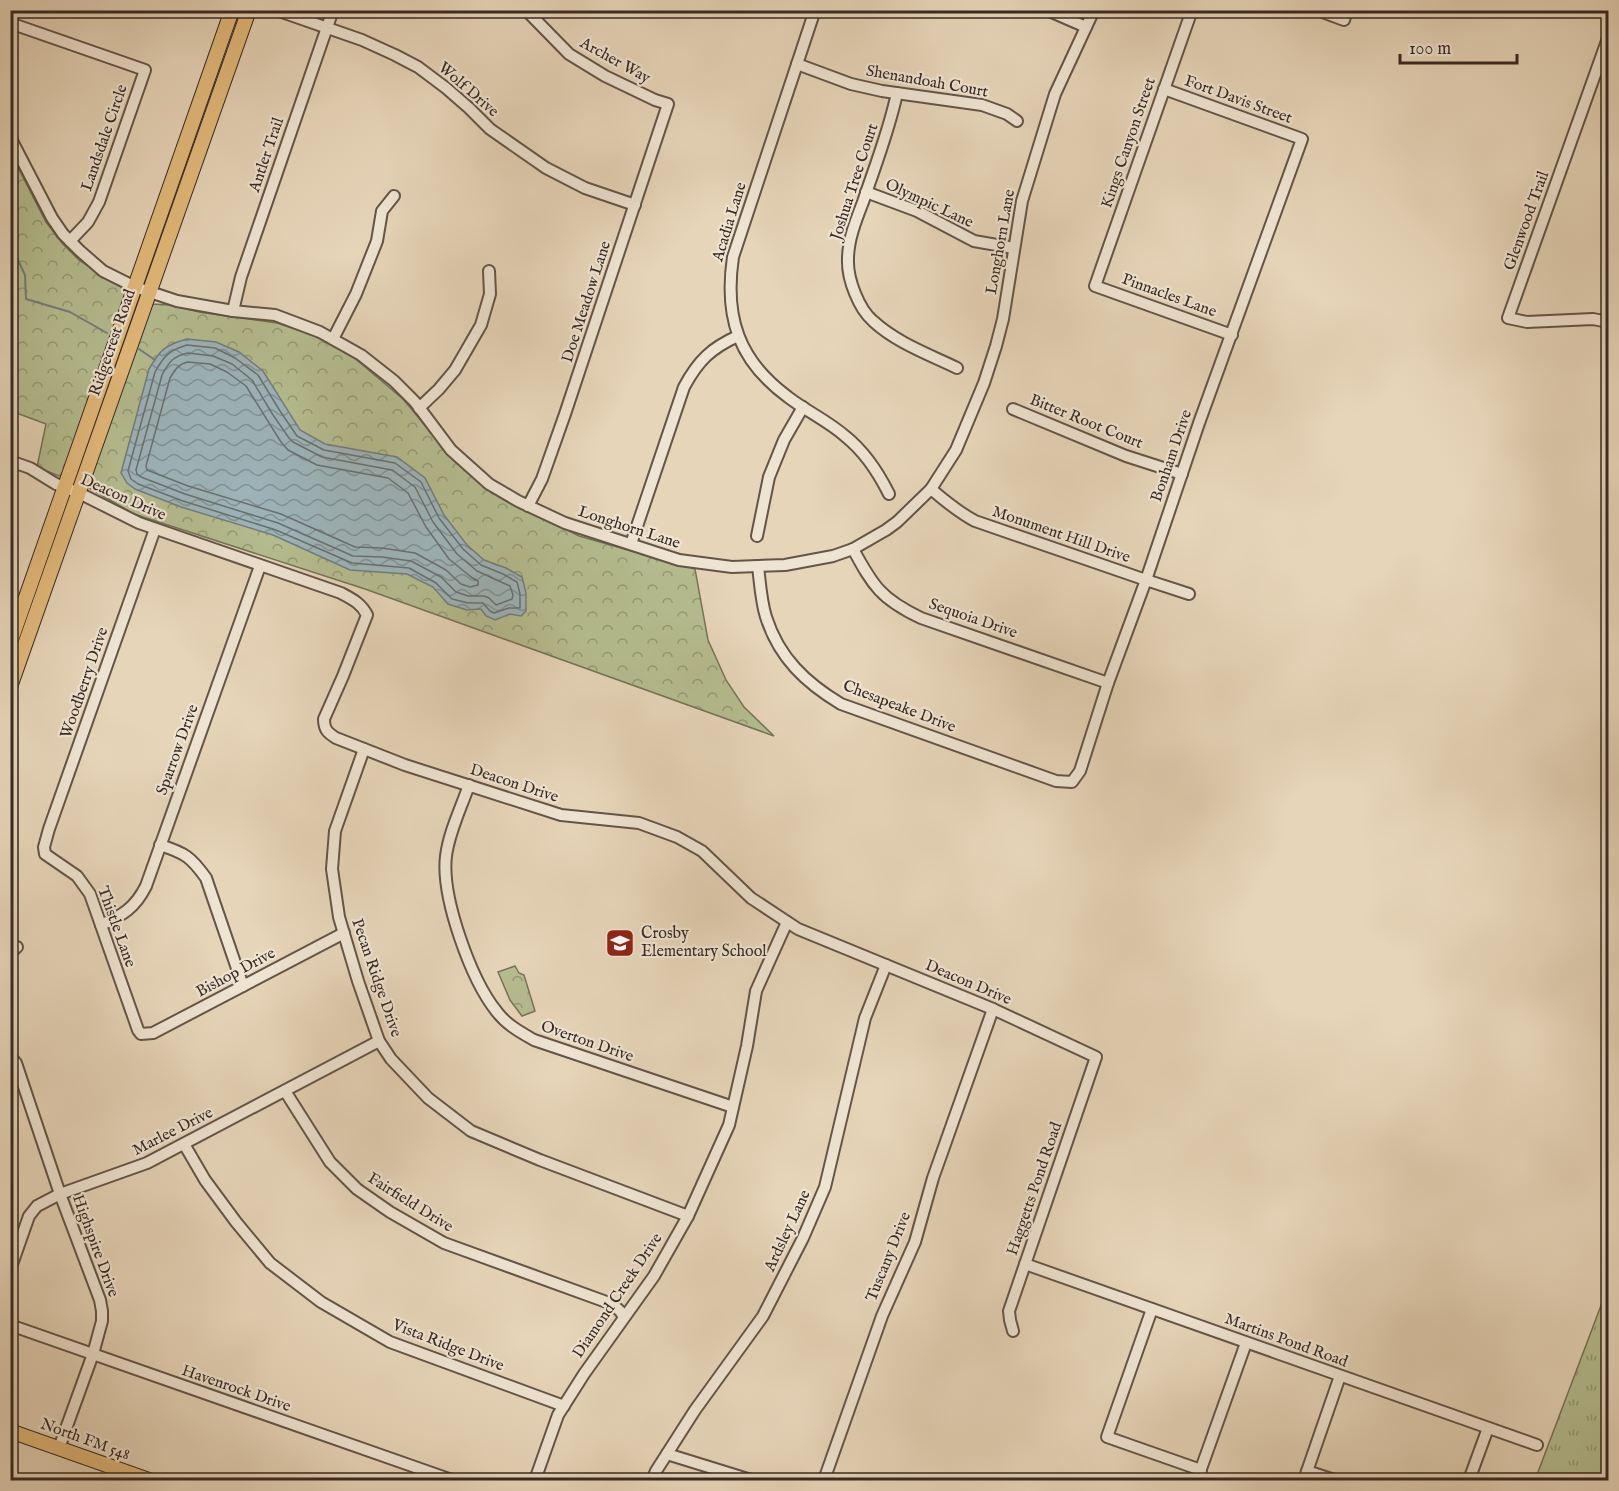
<svg xmlns="http://www.w3.org/2000/svg" width="1619" height="1491" viewBox="0 0 1619 1491" font-family="'IM FELL English',serif">
  <defs>
    <pattern id="grass-tufts" width="24" height="20" patternUnits="userSpaceOnUse" patternTransform="scale(1.5)"><rect width="24" height="20" fill="#b5bd90"/><path d="M3 7l-1-3M5 7V3M7 7l1-3M15 17l-1-3M17 17v-4M19 17l1-3" fill="none" stroke="#949a75"/></pattern>
    <pattern id="forest-crowns" width="20" height="18" patternUnits="userSpaceOnUse" patternTransform="scale(1.5)"><rect width="20" height="18" fill="#b5bd90"/><path d="M2 6a3 3 0 1 1 6 0M12 15a3 3 0 1 1 6 0" fill="none" stroke="#949a75"/></pattern>
    <pattern id="water-waves" width="16" height="10" patternUnits="userSpaceOnUse" patternTransform="scale(1.5)"><rect width="16" height="10" fill="#9db5bb"/><path d="M0 5q4-4 8 0t8 0" fill="none" stroke="#819398"/></pattern>
  </defs>
  <rect width="100%" height="100%" fill="#e7d5b9"/>
  <filter id="stains"><feTurbulence type="fractalNoise" baseFrequency=".00333" numOctaves="4"/><feColorMatrix values="0 0 0 0 .2 0 0 0 0 .09 0 0 0 0 .02 0 0 0 .5 -.17"/></filter>
  <radialGradient id="worn" r=".72"><stop offset=".6" stop-color="#630" stop-opacity="0"/><stop offset="1" stop-color="#630" stop-opacity=".3"/></radialGradient>
  <polygon fill="url(#grass-tufts)" stroke="#76745a" stroke-width="1.5" points="1608,1287 1608,1480 1535,1480"/>
  <g fill="url(#forest-crowns)" stroke="#76745a" stroke-width="1.5">
    <polygon points="10,152 46,222 62,243 79,260 110,281 121,287 126,292 126,299 67,470 59,476 37,467 46,424 11,411"/>
    <polygon points="151,304 171,305 199,312 277,323 313,335 352,356 403,399 447,452 504,498 579,536 695,569 708,640 726,680 744,707 774,736 365,589 134,514 89,488 87,482"/>
    <polygon points="515,966 519,973 524,975 535,1011 522,1016 510,1000 498,972"/>
  </g>
  <path fill="url(#water-waves)" stroke="#747d7f" stroke-width="1.5" d="M187 339 216 342 239 352 263 371 300 430 325 444 397 457 425 478 444 515 467 545 484 560 506 568 522 577 526 593V611L521 616 510 614 495 620 486 616 481 609 467 610 448 604 433 587 407 574 350 570 273 535 181 507 135 489 127 483 121 473 149 369C160 350 165 345 187 339Z"/>
  <g fill="none" stroke-linecap="round" stroke-linejoin="round">
    <g stroke="#6a7070" stroke-width="1.5">
      <path d="M187 345 215 348 235 358 258 375 280 411 297 436 324 450 395 463 421 482 439 518 463 549 481 565 503 574 517 582 520 594V608H509L494 613 490 611 483 603H468L452 599 436 583 409 568 352 563 276 530 183 501 138 484 131 479 128 471 155 372C164 356 169 350 187 345Z"/>
      <path d="M188 353 213 356 232 364 252 380 273 415 289 438 293 442 322 457 392 470 415 487 433 522 457 554 477 571 510 586 513 595 512 599 496 605 489 598 484 596H468L456 592 441 577 411 561 382 557 353 556 278 523 185 494 141 477 137 474 136 470 162 375C169 362 173 356 188 353Z"/>
      <path d="M188 362 210 364 227 372 246 386 281 442 288 450 317 465 388 478 408 493 426 527 449 559 471 577 478 581V585L470 587 461 584 446 570 415 553 382 548 355 547 281 514 188 486 147 470 146 466 170 378C175 370 178 364 188 362Z"/>
    </g>
    <g stroke="#747d7f" stroke-width="2">
      <polyline points="10,256 17,258 25,275 26,299 70,312 107,333"/>
      <polyline points="139,349 155,360"/>
    </g>
    <g stroke="#635549" stroke-width="14">
      <g id="minor">
        <polyline points="276,10 362,40 395,55 418,67 446,88 469,108 490,129 546,168 585,188 635,205"/>
        <polyline points="526,10 569,54 605,76 655,100 668,104 565,414 542,479 528,506"/>
        <path d="M815 10 733 257C724 318 739 361 788 397 806 411 828 421 845 436 864 451 878 472 889 494"/>
        <polyline points="1047,10 1086,27"/>
        <polyline points="1192,10 1095,286 1232,335"/>
        <polyline points="1317,10 1344,20 1347,10"/>
        <polyline points="10,23 145,70 99,202 88,222 70,241"/>
        <polyline points="1608,38 1508,318 1527,322 1593,319 1608,322"/>
        <polyline points="797,64 851,84 882,91 982,105 1007,114 1017,121"/>
        <path d="M897 93C889 131 875 166 863 202 856 220 848 240 848 259 847 279 859 309 873 321 897 343 928 354 957 368"/>
        <polyline points="10,137 52,218 63,234 80,251 103,271 135,287 177,301 233,311 275,315 320,332 361,355 394,381 415,402 451,450 489,484 518,501 565,523 679,560 732,567 785,565 833,556 853,549 886,530 897,522 931,489 956,450 984,383 996,346 1003,319 1022,201 1055,94 1094,10"/>
        <polyline points="866,192 917,211 974,241 1014,248"/>
        <polyline points="233,311 241,277 333,10"/>
        <polyline points="333,339 356,294 377,241 382,211 394,196"/>
        <polyline points="419,408 439,389 455,370 481,325 490,294 489,271"/>
        <polyline points="1013,409 1126,456 1182,474"/>
        <path d="M10 461 30 468 56 484 79 493 139 523 341 593C352 599 361 603 367 615L343 676 324 719C324 730 328 733 336 738L405 765 561 815 639 823 677 837 702 851 751 898 798 929 993 1009 1096 1057 1009 1311 1010 1320 1013 1331"/>
        <path d="M931 489C945 501 958 512 975 521L1146 580 1189 594"/>
        <polyline points="155,529 49,829 44,847 45,854 77,876 90,894 138,1030 141,1034 153,1033 344,933"/>
        <polyline points="757,536 769,477 784,440 803,407"/>
        <path d="M631 544 684 387C698 361 711 348 738 336"/>
        <path d="M853 549C873 586 881 599 921 618L1108 683"/>
        <path d="M758 566C760 583 761 601 766 617 779 658 806 683 841 704L1056 781 1072 782 1080 771 1108 683 1146 580 1199 423 1302 139 1164 89"/>
        <polyline points="364,749 335,831 332,869 339,917 358,981 379,1041 391,1059 428,1098 471,1131 540,1160 688,1216"/>
        <path d="M469 785C461 808 449 832 446 856 441 897 471 980 497 1012 507 1025 520 1032 534 1040L733 1107"/>
        <path d="M160 845C185 853 191 857 206 878L243 986"/>
        <path d="M101 925C123 915 135 908 146 886L260 566"/>
        <polyline points="10,953 17,947"/>
        <polyline points="10,1056 16,1063 60,1194 100,1300 102,1311 102,1321 93,1354 59,1448"/>
        <polyline points="285,1091 330,1162 357,1189 390,1212 444,1243 612,1304 620,1311 624,1317"/>
        <polyline points="184,1144 205,1180 236,1222 270,1263 321,1302 390,1342 564,1406"/>
        <polyline points="1025,1264 1537,1445"/>
        <polyline points="10,1270 29,1216 37,1206 60,1194 147,1163 379,1041"/>
        <polyline points="1152,1309 1107,1437 1201,1470"/>
        <polyline points="10,1325 452,1480"/>
        <polyline points="667,1454 751,1480"/>
        <polyline points="1307,1471 1334,1480"/>
        <polyline points="535,1480 558,1415 584,1374 654,1276 688,1216 729,1125 747,1046 756,991 787,922"/>
        <polyline points="652,1480 656,1471 695,1410 763,1316 803,1238 825,1187 865,1018 886,965"/>
        <polyline points="824,1480 882,1316 915,1242 933,1178 993,1009"/>
        <polyline points="1197,1480 1246,1343"/>
        <polyline points="1304,1480 1340,1376"/>
        <polyline points="1469,1480 1488,1428"/>
      </g>
    </g>
    <g stroke="#372a24" stroke-width="16">
      <g id="major">
        <polyline points="10,643 232,10"/>
        <polyline points="10,687 249,10"/>
        <polyline points="10,1431 149,1480"/>
      </g>
    </g>
    <use href="#minor" stroke="#efe4d2" stroke-width="10"/>
    <use href="#major" stroke="#e4ba7c" stroke-width="14"/>
  </g>
  <defs>
    <g id="school-square" transform="scale(1.5)"><rect x="-9" y="-9" width="18" height="18" rx="4" fill="#8f2418" stroke="#efe4d2"/><path d="M0-5L7-2L0 1L-7-2ZM-4 1L0 2.5L4 1V4Q0 6-4 4Z" fill="#fff"/></g>
  </defs>
  <g fill-rule="evenodd">
    <use href="#school-square" x="620" y="943"/>
  </g>
  <g text-anchor="middle" dominant-baseline="central" stroke-width="4.5" stroke-linejoin="round" paint-order="stroke">
    <g font-size="16" fill="#372a24" stroke="#efe4d2">
      <text transform="translate(615 61) rotate(29)">Archer Way</text>
      <text transform="translate(927 82) rotate(10)">Shenandoah Court</text>
      <text transform="translate(468 90) rotate(41)">Wolf Drive</text>
      <text transform="translate(1238 100) rotate(20)">Fort Davis Street</text>
      <text transform="translate(105 138) rotate(-71)">Landsdale Circle</text>
      <text transform="translate(1129 143) rotate(-71)">Kings Canyon Street</text>
      <text transform="translate(267 155) rotate(-71)">Antler Trail</text>
      <text transform="translate(855 182) rotate(-72)">Joshua Tree Court</text>
      <text transform="translate(929 204) rotate(25)">Olympic Lane</text>
      <text transform="translate(1527 221) rotate(-70)">Glenwood Trail</text>
      <text transform="translate(730 222) rotate(-73)">Acadia Lane</text>
      <text transform="translate(1001 242) rotate(-80)">Longhorn Lane</text>
      <text transform="translate(1169 296) rotate(20)">Pinnacles Lane</text>
      <text transform="translate(587 302) rotate(-72)">Doe Meadow Lane</text>
      <text transform="translate(113 343) rotate(-71)">Ridgecrest Road</text>
      <text transform="translate(1086 422) rotate(22)">Bitter Root Court</text>
      <text transform="translate(1172 456) rotate(-71)">Bonham Drive</text>
      <text transform="translate(123 498) rotate(24)">Deacon Drive</text>
      <text transform="translate(629 528) rotate(18)">Longhorn Lane</text>
      <text transform="translate(1061 535) rotate(19)">Monument Hill Drive</text>
      <text transform="translate(973 619) rotate(19)">Sequoia Drive</text>
      <text transform="translate(85 683) rotate(-71)">Woodberry Drive</text>
      <text transform="translate(899 707) rotate(21)">Chesapeake Drive</text>
      <text transform="translate(178 750) rotate(-70)">Sparrow Drive</text>
      <text transform="translate(514 784) rotate(18)">Deacon Drive</text>
      <text transform="translate(116 927) rotate(70)">Thistle Lane</text>
      <text transform="translate(236 973) rotate(-28)">Bishop Drive</text>
      <text transform="translate(376 978) rotate(71)">Pecan Ridge Drive</text>
      <text transform="translate(968 983) rotate(23)">Deacon Drive</text>
      <text transform="translate(587 1042) rotate(19)">Overton Drive</text>
      <text transform="translate(173 1132) rotate(-27)">Marlee Drive</text>
      <text transform="translate(1035 1189) rotate(-71)">Haggetts Pond Road</text>
      <text transform="translate(410 1203) rotate(32)">Fairfield Drive</text>
      <text transform="translate(788 1231) rotate(-65)">Ardsley Lane</text>
      <text transform="translate(95 1246) rotate(70)">Highspire Drive</text>
      <text transform="translate(889 1257) rotate(-68)">Tuscany Drive</text>
      <text transform="translate(618 1296) rotate(-56)">Diamond Creek Drive</text>
      <text transform="translate(1286 1341) rotate(20)">Martins Pond Road</text>
      <text transform="translate(448 1346) rotate(21)">Vista Ridge Drive</text>
      <text transform="translate(236 1389) rotate(19)">Havenrock Drive</text>
      <text transform="translate(85 1440) rotate(20)">North FM 548</text>
    </g>
    <g font-size="16" fill="#372a24" stroke="#efe4d2" text-anchor="start">
      <text x="641" y="934">Crosby<tspan x="641" dy="18">Elementary School</tspan></text>
    </g>
  </g>
  <rect width="1619" height="1491" fill="none" stroke="#e7d5b9" stroke-width="36"/>
  <rect x="12" y="12" width="1595" height="1467" fill="none" stroke="#372a24" stroke-width="3"/>
  <rect x="18" y="18" width="1583" height="1455" fill="none" stroke="#372a24" stroke-width="1.5"/>
  <path d="M1400 54v9h117v-9" fill="none" stroke="#372a24" stroke-width="3"/>
  <text x="1409" y="54" font-size="18" fill="#372a24" stroke="#efe4d2" stroke-width="4.5" paint-order="stroke">100 m</text>
  <rect width="100%" height="100%" filter="url(#stains)"/>
  <rect width="100%" height="100%" fill="url(#worn)"/>
</svg>
